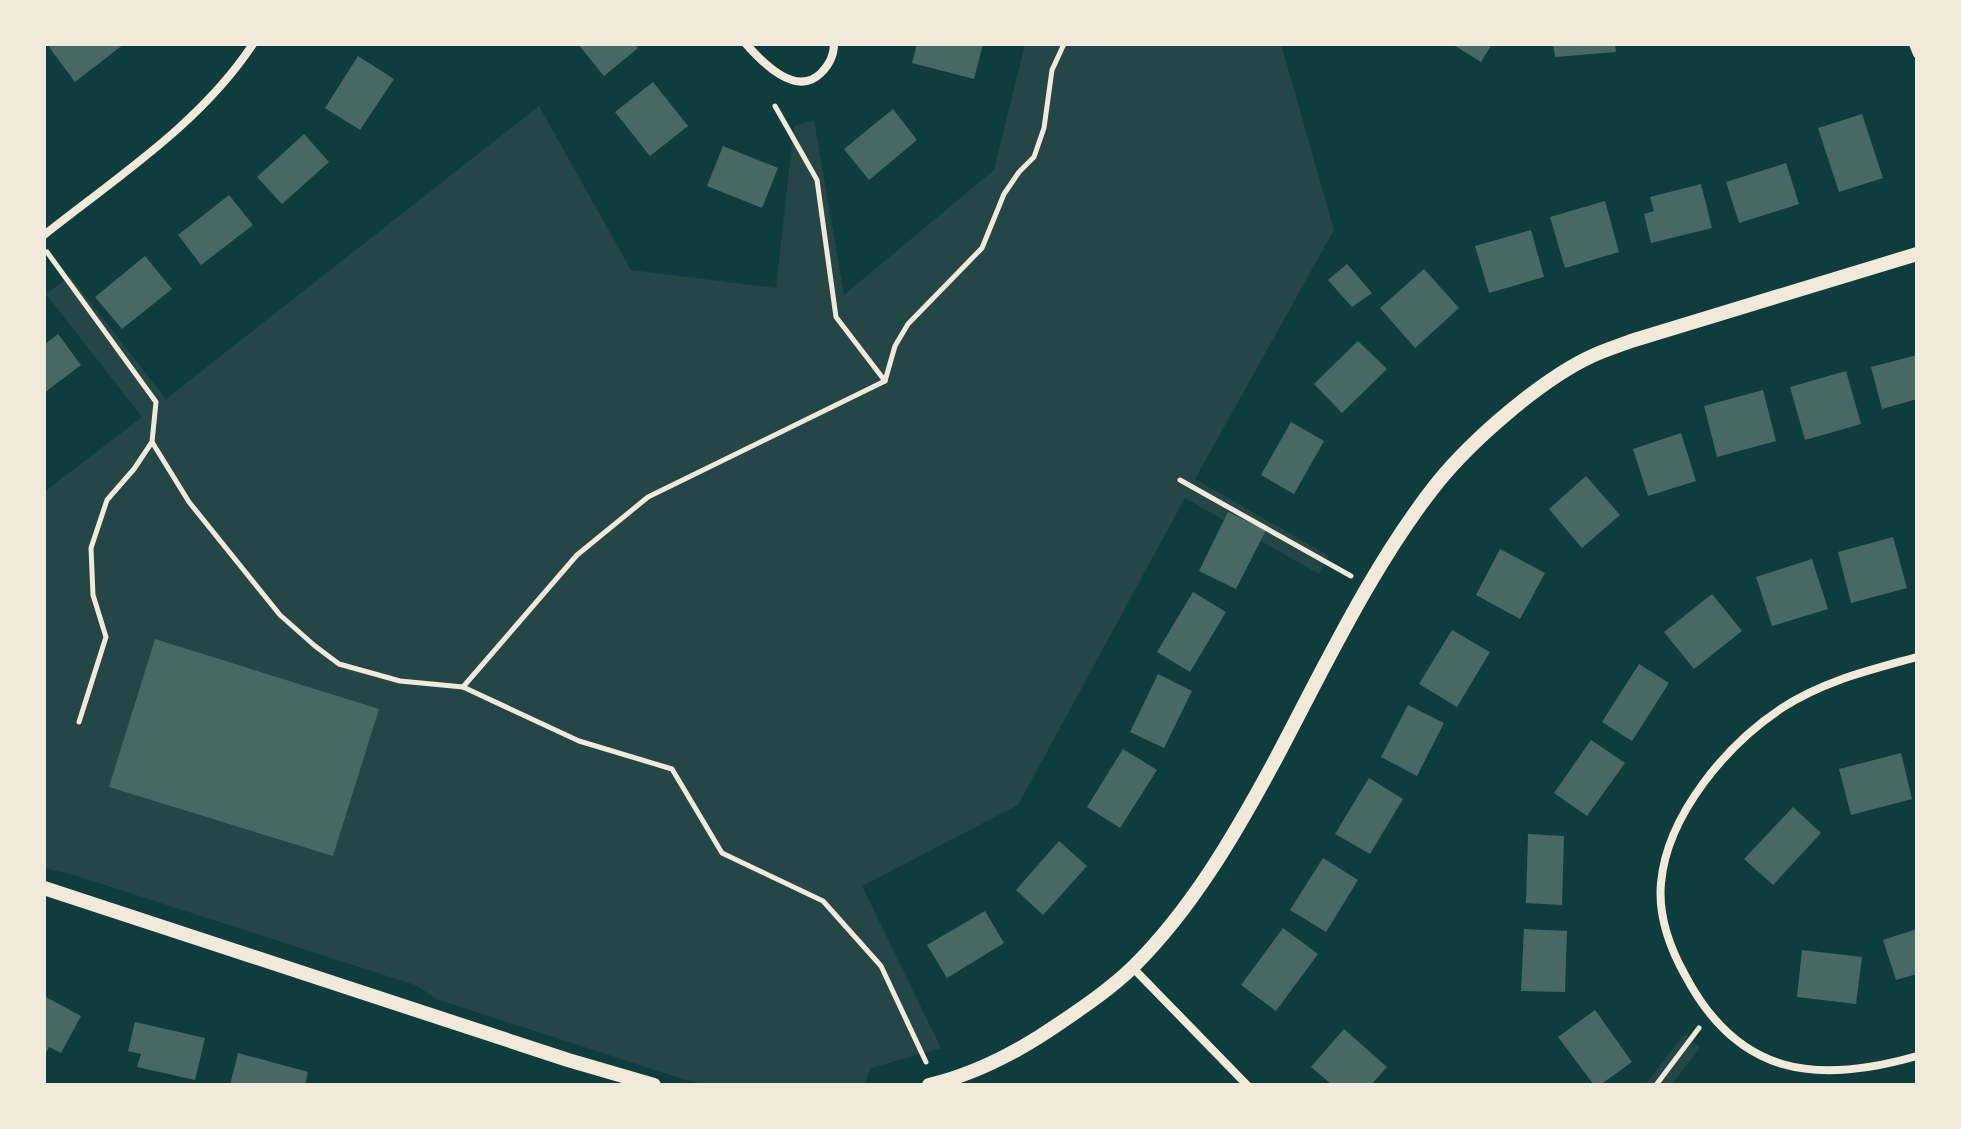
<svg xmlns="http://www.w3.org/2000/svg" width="1961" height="1129" font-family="Bitter,serif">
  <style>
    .green { fill: #244646 }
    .building { fill: #486865 }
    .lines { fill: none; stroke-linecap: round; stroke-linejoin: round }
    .path { stroke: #f1e9da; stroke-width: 5 }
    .minor { stroke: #f1e9da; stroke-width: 8 }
    .tertiary { stroke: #f1e9da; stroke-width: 14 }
  </style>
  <rect width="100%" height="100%" fill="#0f3d3e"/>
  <g class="green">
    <polygon points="1025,44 1281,44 1334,230 1195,479 1329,556 1319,574 1185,498 1018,805 862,886 941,1048 871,1068 864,1085 713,1085 689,1081 436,999 418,986 74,875 44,868 44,492 142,417 46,294 70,276 166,399 539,106 631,270 776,288 794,126 814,120 844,295 994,170"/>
    <polygon points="1685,1033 1700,1048 1671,1085 1645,1085"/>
  </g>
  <g class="building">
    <polygon points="54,44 124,44 75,82 49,47"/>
    <polygon points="578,44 635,44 638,48 604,76"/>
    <polygon points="917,44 983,44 974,79 912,63"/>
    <polygon points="1452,44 1492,44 1481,62"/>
    <polygon points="1553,44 1615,44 1616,52 1555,57"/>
    <polygon points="358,56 394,79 360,130 325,108"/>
    <polygon points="653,82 688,126 650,156 615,112"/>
    <polygon points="893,109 917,140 869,180 844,149"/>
    <polygon points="1862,114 1883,178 1839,192 1818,128"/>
    <polygon points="304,134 329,162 282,204 257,177"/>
    <polygon points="723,146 778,168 762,208 707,186"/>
    <polygon points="1786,163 1799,204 1739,223 1726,182"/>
    <polygon points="1701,184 1712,228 1651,243 1644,214 1654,211 1650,197"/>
    <polygon points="229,195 253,225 201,265 178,235"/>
    <polygon points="1605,201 1619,252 1565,268 1550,217"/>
    <polygon points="1531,230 1544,277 1489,293 1475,246"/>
    <polygon points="145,256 172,289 122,329 95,297"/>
    <polygon points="1347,264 1372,293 1352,307 1328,280"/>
    <polygon points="1424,269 1459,308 1415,348 1380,308"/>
    <polygon points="58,334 81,365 44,393 44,345"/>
    <polygon points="1358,341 1387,369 1342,413 1314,384"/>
    <polygon points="1917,355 1917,399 1882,409 1871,367"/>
    <polygon points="1846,371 1861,424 1805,440 1790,387"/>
    <polygon points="1763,390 1776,441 1717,457 1704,406"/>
    <polygon points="1291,422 1324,441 1294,494 1261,475"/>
    <polygon points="1681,433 1696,481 1648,496 1633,449"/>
    <polygon points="1586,476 1620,515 1582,548 1549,509"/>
    <polygon points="1228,512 1266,530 1236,589 1199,571"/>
    <polygon points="1893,537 1907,588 1851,603 1838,552"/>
    <polygon points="1500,549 1545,573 1520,619 1476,595"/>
    <polygon points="1812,559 1828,609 1772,626 1756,577"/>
    <polygon points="1193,592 1226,612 1190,672 1157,652"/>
    <polygon points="1712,594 1742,631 1694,669 1664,632"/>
    <polygon points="1452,630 1490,652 1457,707 1419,684"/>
    <polygon points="155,639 379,709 333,856 109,787"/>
    <polygon points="1639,664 1669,683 1632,741 1602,722"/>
    <polygon points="1158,674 1192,691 1164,748 1130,732"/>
    <polygon points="1408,705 1444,723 1417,776 1381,757"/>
    <polygon points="1591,740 1625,763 1587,816 1554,793"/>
    <polygon points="1123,749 1157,770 1120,828 1087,807"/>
    <polygon points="1901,753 1912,799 1851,815 1839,769"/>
    <polygon points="1369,778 1403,799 1370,854 1335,834"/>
    <polygon points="1793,807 1821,833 1773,885 1744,859"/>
    <polygon points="1528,834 1564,836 1562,905 1526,903"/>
    <polygon points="1059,841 1087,866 1043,915 1016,890"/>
    <polygon points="1323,858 1358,880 1326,932 1290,910"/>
    <polygon points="985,911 1004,943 947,978 927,945"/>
    <polygon points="1283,928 1318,954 1276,1011 1241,985"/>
    <polygon points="1524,929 1567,931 1565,992 1521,991"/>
    <polygon points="1917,929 1917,974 1896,980 1883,940"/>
    <polygon points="1802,950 1862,957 1856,1004 1797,997"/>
    <polygon points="44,996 81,1016 61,1053 49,1047 44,1056"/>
    <polygon points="1595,1010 1632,1062 1600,1085 1594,1085 1558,1037"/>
    <polygon points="135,1022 205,1038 195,1080 137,1067 141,1054 128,1051"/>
    <polygon points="1344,1029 1387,1067 1371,1085 1331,1084 1311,1067"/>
    <polygon points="238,1053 308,1072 305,1085 230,1085"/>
  </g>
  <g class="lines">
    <g class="path">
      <polyline points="775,106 817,180 836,317 885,381 895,346 908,324 982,248 1004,194 1019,172 1034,157 1044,128 1052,70 1064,44"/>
      <polyline points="47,252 156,402 152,442 134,469 107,500 91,548 93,595 106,637 79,722"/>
      <polyline points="152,442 189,502 280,615 315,646 339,664 400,681 463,687 579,741 672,769 722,853 823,901 881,966 926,1062"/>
      <polyline points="1180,480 1351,576"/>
      <polyline points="463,687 577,555 648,497 885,381"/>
      <polyline points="1656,1085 1699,1028"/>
    </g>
    <g class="minor">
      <path d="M746 44C762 62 796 98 821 73 829 65 834 55 834 44"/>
      <polyline points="1913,44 1917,54"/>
      <path d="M44 235C117 177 201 123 253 44"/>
      <path d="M1917 657C1870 670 1823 681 1782 708 1727 744 1667 815 1661 883 1658 915 1670 948 1685 975 1738 1076 1816 1085 1917 1056"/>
      <polyline points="1132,967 1247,1085"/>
    </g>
    <g class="tertiary">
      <polyline points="44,888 568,1060 654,1085"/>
      <path d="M929 1085C976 1074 1021 1050 1060 1023 1085 1006 1110 989 1132 968 1191 910 1234 836 1273 764 1322 672 1373 563 1438 482 1473 439 1542 379 1592 356 1605 350 1618 346 1631 341L1917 254"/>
    </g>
  </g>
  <rect width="1961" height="1129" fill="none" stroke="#f1e9da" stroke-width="92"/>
</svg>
